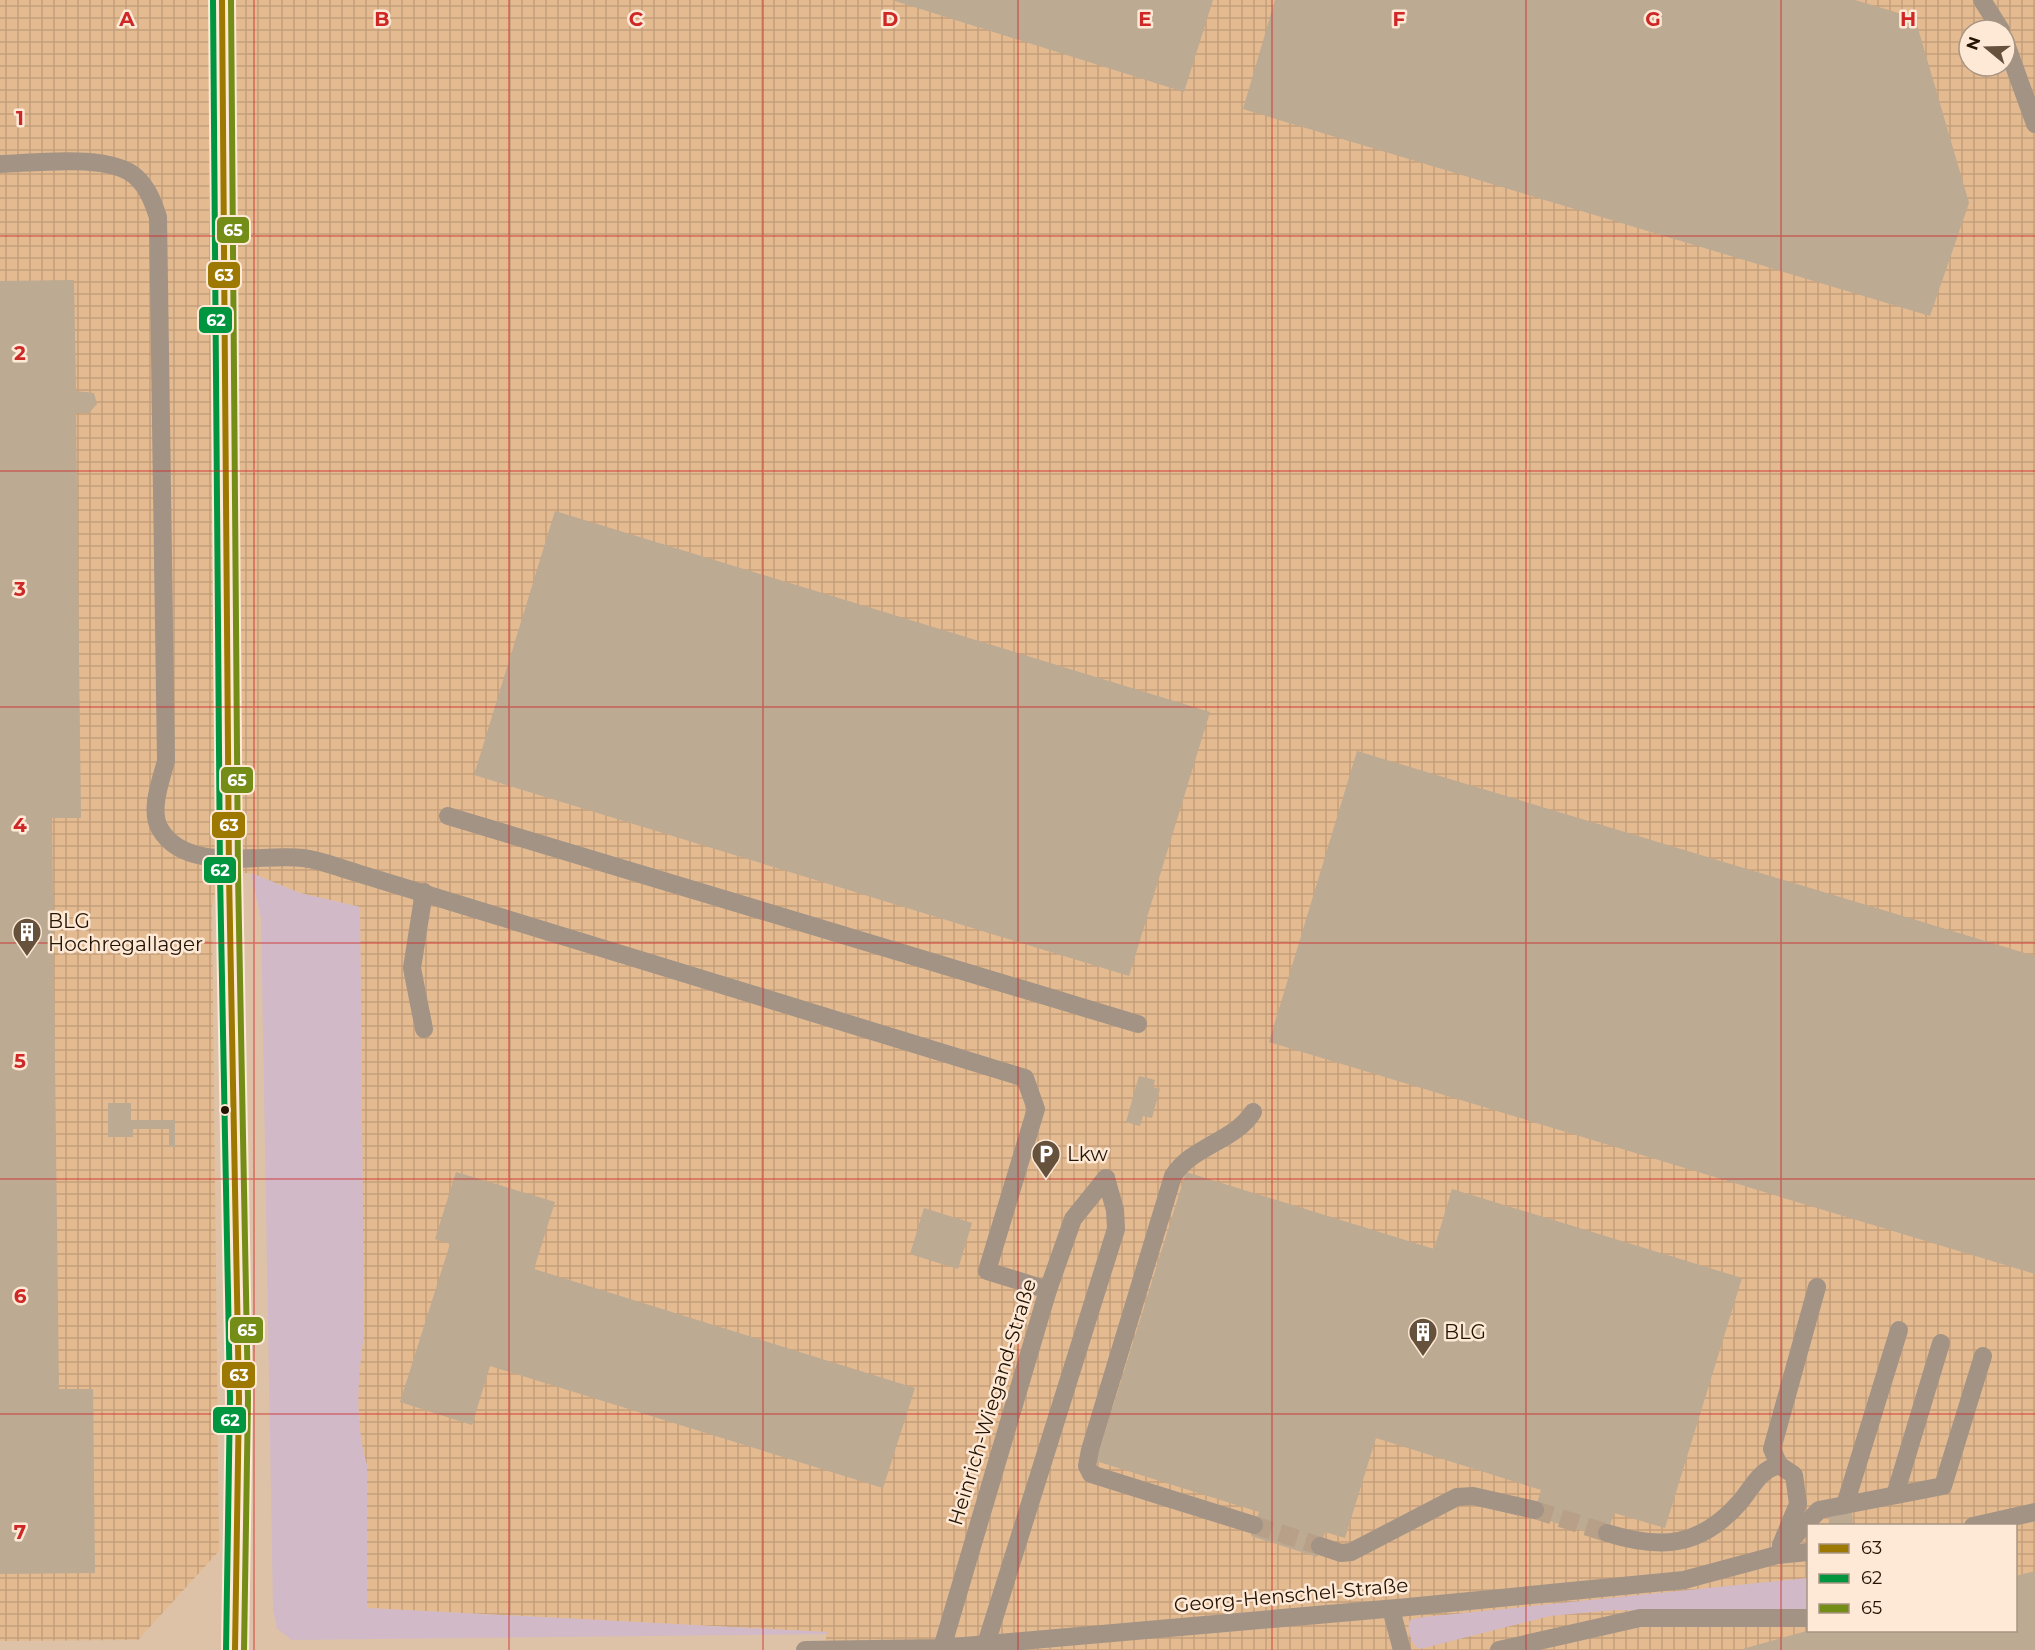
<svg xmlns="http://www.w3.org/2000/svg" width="2035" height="1650" font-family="Montserrat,sans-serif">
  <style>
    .industrial { fill: url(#industrial-grid); fill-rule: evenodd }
    .green { fill: #d1b9c8 }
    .building { fill: #bcaa93 }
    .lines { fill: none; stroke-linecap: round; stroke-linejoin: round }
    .minor-tunnel { stroke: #b89f87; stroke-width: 18; stroke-dasharray: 18 9; stroke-linecap: butt }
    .minor { stroke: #a29385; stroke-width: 18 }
    .minor-bridge { stroke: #a29385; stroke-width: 18 }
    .bus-1-casing { stroke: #fde9d6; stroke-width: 10 }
    .bus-2-casing { stroke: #fde9d6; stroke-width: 10 }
    .bus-3-casing { stroke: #fde9d6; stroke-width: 10 }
    .bus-1 { stroke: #9d7901; stroke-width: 6 }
    .bus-2 { stroke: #009640; stroke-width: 6 }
    .bus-3 { stroke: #748d17; stroke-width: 6 }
    .grid { fill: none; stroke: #cd2726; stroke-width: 1.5; stroke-opacity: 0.55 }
    .bus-dot { fill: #261403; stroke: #fde9d6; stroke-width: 2 }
    .labels { text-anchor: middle; stroke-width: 5; stroke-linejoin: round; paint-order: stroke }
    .poi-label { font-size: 20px; fill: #261403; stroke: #fde9d6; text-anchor: start }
    .street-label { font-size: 20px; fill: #261403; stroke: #fde9d6 }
    .grid-label { font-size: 20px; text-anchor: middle; font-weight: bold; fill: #cd2726; stroke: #fde9d6; stroke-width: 5; stroke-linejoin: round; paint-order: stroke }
    .line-badge { stroke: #fde9d6; stroke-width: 2 }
    .badge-label { font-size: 16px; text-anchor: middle; font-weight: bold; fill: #fff }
  </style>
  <defs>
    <pattern id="industrial-grid" width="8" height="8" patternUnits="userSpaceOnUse" patternTransform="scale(1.5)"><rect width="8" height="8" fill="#e4ba91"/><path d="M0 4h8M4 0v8" fill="none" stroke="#c39f7b"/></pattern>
  </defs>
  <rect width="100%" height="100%" fill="#ddc2a8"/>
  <path class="industrial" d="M0 0H2035V1650H826V1632L367 1608V1466L361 1443 357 1387 364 1333 360 907 300 893 251 873 219 874 212 907 219 1551 138 1640 0 1641ZM1969 30H2005V66H1969ZM1808 1526H2016V1630H1808Z"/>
  <g class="green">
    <path d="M251 873 300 893 360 907 364 1333C358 1378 354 1421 367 1465V1608L827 1632V1634L292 1640 277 1629 273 1609 261 918Z"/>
    <path d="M1808 1578V1615L1615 1610 1550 1616 1420 1649C1411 1645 1406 1629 1410 1620L1424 1617Z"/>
  </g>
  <g class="building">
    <polygon points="892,0 1213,0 1184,92"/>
    <polygon points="1275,0 1855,0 1915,18 1969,203 1930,316 1243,109"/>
    <polygon points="74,280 76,391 94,393 97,404 89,413 76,413 81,818 52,818 59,1389 93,1389 95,1573 0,1574 0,281"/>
    <polygon points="555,511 1210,712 1129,976 474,775"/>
    <polygon points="1357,751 2035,956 2035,1274 1269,1042"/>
    <polygon points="1139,1076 1155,1080 1153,1087 1160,1089 1152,1118 1143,1116 1140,1126 1126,1122"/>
    <polygon points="108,1103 131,1103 131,1120 175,1120 175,1147 169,1147 169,1129 133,1129 133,1137 108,1137"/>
    <polygon points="456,1172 555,1202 534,1269 915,1388 883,1488 490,1366 472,1425 400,1402 450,1244 435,1239"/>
    <polygon points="1186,1172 1434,1249 1452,1189 1742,1278 1665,1528 1614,1513 1606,1538 1533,1516 1541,1490 1376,1438 1345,1538 1325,1532 1317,1557 1251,1536 1259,1512 1096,1461"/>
    <polygon points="924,1208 972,1223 958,1269 910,1254"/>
    <polygon points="1852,1513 1853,1526 1830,1526 1828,1515"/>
    <polygon points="2035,1571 2035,1650 1739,1650 1810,1630 2016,1630 2016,1576"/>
  </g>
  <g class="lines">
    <g class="minor-tunnel">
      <polyline points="1535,1510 1607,1533"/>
      <polyline points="1254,1525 1320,1546"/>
    </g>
    <g class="minor">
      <polyline points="222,0 229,843"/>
      <polyline points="1982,0 2001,30"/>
      <polyline points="2005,41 2035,124"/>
      <path d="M0 164C35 163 110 153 136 177 148 188 153 202 158 217L166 761C161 780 149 811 160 829 186 874 261 853 303 858 321 860 339 868 357 873L1025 1078 1036 1109 987 1271 1048 1290"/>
      <polyline points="448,816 1138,1024"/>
      <polyline points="229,874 239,1398 235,1650"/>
      <polyline points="424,1029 412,968 424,892"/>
      <path d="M1253 1112C1235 1141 1192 1146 1173 1176L1090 1450 1087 1466 1091 1474 1254 1525"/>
      <polyline points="1779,1465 1772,1449 1817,1287"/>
      <polyline points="1895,1495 1941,1343"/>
      <polyline points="1845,1505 1899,1330"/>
      <polyline points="1973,1526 2035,1512"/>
      <path d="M1607 1533C1661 1550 1701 1547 1740 1502 1753 1487 1758 1471 1779 1465L1794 1475 1798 1504 1781 1545"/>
      <polyline points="1320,1546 1341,1553 1351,1552 1457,1497 1473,1496 1535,1510"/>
      <polyline points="1777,1555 1819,1510 1943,1486 1983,1356"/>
      <polyline points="1391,1609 1402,1650"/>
      <polyline points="986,1644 1116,1229 1115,1210 1106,1178"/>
      <polyline points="942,1648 1048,1290 1073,1219 1106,1178"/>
      <polyline points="805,1650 942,1648 1408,1607 1684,1580 1777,1555 1808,1552"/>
      <polyline points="1499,1650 1640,1618 1808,1618"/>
    </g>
    <polyline class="minor-bridge" points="229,843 229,874"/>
    <g class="bus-1-casing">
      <polyline id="bus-1" points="222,0 229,874 239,1398 235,1650"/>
    </g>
    <g class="bus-2-casing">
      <polyline id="bus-2" points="213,0 220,874 230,1398 226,1650"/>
    </g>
    <g class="bus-3-casing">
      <polyline id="bus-3" points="231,0 238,874 248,1398 244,1650"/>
    </g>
    <use href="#bus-1" class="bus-1"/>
    <use href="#bus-2" class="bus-2"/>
    <use href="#bus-3" class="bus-3"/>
  </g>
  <path class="grid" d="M254 0V1650M509 0V1650M763 0V1650M1018 0V1650M1272 0V1650M1526 0V1650M1781 0V1650M0 236H2035M0 471H2035M0 707H2035M0 943H2035M0 1179H2035M0 1414H2035"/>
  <defs>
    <g id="building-pin" transform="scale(1.5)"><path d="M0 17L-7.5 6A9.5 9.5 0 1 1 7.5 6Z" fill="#66513d" stroke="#fde9d6"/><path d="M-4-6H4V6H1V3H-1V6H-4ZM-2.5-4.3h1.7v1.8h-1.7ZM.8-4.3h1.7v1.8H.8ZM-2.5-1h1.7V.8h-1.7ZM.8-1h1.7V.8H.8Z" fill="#fff"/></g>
    <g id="parking-pin" transform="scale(1.5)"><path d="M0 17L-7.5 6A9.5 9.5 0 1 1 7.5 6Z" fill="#66513d" stroke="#fde9d6"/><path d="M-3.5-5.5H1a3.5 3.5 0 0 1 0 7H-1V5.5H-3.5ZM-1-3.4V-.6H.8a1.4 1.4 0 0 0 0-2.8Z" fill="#fff"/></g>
  </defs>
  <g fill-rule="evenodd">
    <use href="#building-pin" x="27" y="932"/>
    <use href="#parking-pin" x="1046" y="1154"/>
    <use href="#building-pin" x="1423" y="1332"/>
  </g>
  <circle class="bus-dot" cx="225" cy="1110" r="5"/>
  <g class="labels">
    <g class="poi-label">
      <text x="48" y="928">BLG<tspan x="48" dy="23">Hochregallager</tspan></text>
      <text x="1067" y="1161">Lkw</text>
      <text x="1444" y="1339">BLG</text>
    </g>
    <g class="street-label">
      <text transform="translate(992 1402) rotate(-73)" y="7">Heinrich-Wiegand-Straße</text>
      <text transform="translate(1291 1595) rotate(-5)" y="7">Georg-Henschel-Straße</text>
    </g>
  </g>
  <g class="grid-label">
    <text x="127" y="26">A</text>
    <text x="382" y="26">B</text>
    <text x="636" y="26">C</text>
    <text x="890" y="26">D</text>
    <text x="1145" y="26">E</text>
    <text x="1399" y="26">F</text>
    <text x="1653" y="26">G</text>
    <text x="1908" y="26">H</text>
    <text x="20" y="125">1</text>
    <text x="20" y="360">2</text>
    <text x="20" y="596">3</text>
    <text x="20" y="832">4</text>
    <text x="20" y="1068">5</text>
    <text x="20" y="1303">6</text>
    <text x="20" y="1539">7</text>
  </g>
  <g class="line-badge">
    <rect x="216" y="216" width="34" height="28" rx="6" fill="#748d17"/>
    <rect x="207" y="261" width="34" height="28" rx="6" fill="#9d7901"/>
    <rect x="198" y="306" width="35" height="28" rx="6" fill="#009640"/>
    <rect x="220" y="766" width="34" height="28" rx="6" fill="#748d17"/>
    <rect x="211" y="811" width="35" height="28" rx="6" fill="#9d7901"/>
    <rect x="203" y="856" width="34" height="28" rx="6" fill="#009640"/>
    <rect x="229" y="1316" width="35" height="28" rx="6" fill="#748d17"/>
    <rect x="221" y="1361" width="35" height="28" rx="6" fill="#9d7901"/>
    <rect x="212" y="1406" width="35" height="28" rx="6" fill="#009640"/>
  </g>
  <g class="badge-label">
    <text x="233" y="236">65</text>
    <text x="224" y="281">63</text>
    <text x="216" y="326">62</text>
    <text x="237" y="786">65</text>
    <text x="229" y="831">63</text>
    <text x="220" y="876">62</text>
    <text x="247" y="1336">65</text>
    <text x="239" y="1381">63</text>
    <text x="230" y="1426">62</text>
  </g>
  <rect x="1807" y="1524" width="210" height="108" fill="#fde9d6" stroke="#a79482" stroke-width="1.5"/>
  <rect x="1819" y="1544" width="30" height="9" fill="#9d7901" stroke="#a79482" stroke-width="1.5"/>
  <text x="1861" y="1554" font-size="18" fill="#261403">63</text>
  <rect x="1819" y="1574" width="30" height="9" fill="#009640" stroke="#a79482" stroke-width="1.5"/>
  <text x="1861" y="1584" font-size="18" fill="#261403">62</text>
  <rect x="1819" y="1604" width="30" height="9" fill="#748d17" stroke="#a79482" stroke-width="1.5"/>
  <text x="1861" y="1614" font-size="18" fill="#261403">65</text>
  <g transform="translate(1987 48) rotate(289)"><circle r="28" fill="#fde9d6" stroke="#a79482" stroke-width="1.5"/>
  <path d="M0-4.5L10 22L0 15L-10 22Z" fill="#66513d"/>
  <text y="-9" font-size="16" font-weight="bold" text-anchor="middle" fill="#261403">N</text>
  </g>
</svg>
